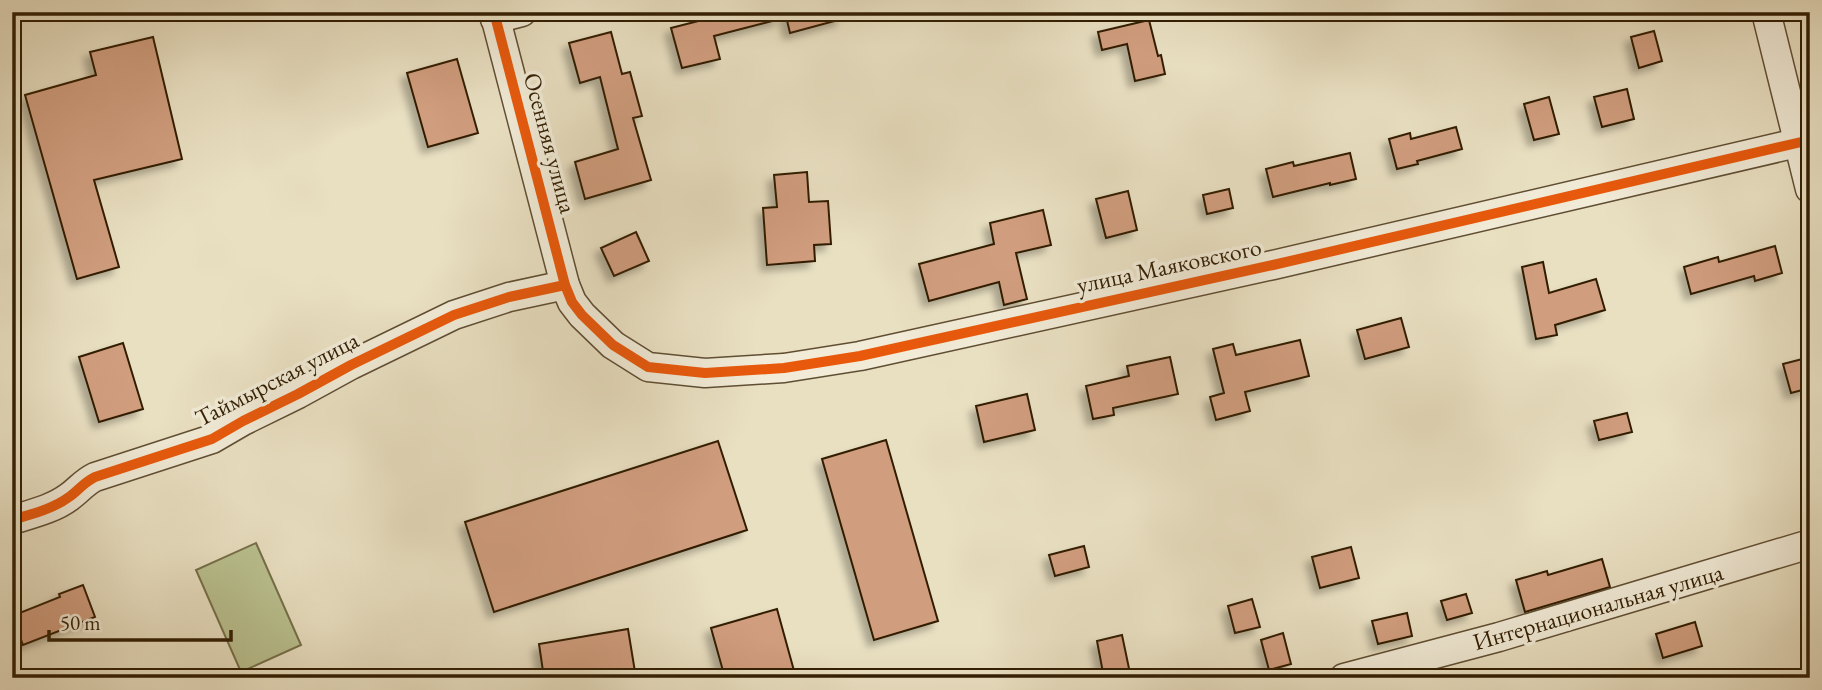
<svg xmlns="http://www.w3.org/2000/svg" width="1822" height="690" font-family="'EB Garamond',serif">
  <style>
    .green { fill: #bac190; stroke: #76704a; stroke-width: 2 }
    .building { fill: #d09d7e; stroke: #321e03; stroke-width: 2; filter: url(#shadow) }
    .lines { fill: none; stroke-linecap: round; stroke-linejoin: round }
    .minor-casing { stroke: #604e33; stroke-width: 31 }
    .minor { stroke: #f1ebd7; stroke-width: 28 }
    .cycleway-casing { stroke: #f1ebd7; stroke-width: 15 }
    .cycleway { stroke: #e8590c; stroke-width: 10 }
    .labels { text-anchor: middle; stroke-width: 7; stroke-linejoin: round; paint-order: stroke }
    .street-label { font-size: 24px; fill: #321e03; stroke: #f1ebd7 }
  </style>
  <defs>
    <filter id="shadow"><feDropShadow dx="-6" dy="6" stdDeviation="3.5" flood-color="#0004"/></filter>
  </defs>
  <rect width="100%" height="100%" fill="#e9e0c2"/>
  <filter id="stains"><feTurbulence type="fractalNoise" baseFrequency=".00286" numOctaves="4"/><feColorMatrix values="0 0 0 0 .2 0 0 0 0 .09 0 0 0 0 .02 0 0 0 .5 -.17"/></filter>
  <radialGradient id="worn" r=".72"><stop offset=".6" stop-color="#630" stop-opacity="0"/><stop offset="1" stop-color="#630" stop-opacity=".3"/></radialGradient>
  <polygon class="green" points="256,543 301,645 241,672 196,570"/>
  <g class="building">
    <polygon points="722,12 779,12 780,19 714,36 720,59 682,68 671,28 722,15"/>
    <polygon points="785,12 842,12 842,19 790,33"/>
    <polygon points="1149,20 1158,56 1161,55 1165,74 1135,81 1127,44 1102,50 1098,32"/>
    <polygon points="1654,31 1662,61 1639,68 1631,37"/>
    <polygon points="611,32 622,74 630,72 642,116 633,118 651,180 585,199 575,162 618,149 600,77 580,83 569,43"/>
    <polygon points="153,37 182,159 94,180 119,267 77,279 25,95 96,75 90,52"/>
    <polygon points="457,59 478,133 428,147 407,73"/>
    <polygon points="1627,89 1634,119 1602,127 1594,97"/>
    <polygon points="1549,97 1559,134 1534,140 1524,104"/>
    <polygon points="1456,127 1462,149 1417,161 1418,164 1397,169 1389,139 1410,133 1411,139"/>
    <polygon points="1350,153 1356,179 1330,185 1330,183 1273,197 1266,169 1293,162 1294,166"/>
    <polygon points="807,172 809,202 828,201 831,244 814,245 815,261 767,265 763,208 777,207 774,175"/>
    <polygon points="1229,189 1233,208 1207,214 1203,195"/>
    <polygon points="1128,191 1137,230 1106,238 1096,199"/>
    <polygon points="1043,210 1051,245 1016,253 1027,299 1004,305 999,282 929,301 919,264 994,244 990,223"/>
    <polygon points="636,232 649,261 614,276 601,248"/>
    <polygon points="1775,246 1782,273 1755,281 1754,276 1691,294 1684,267 1718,257 1719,262"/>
    <polygon points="1543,262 1549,293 1596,279 1605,310 1555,325 1557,335 1536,339 1522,267"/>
    <polygon points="1401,318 1409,347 1365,359 1357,330"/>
    <polygon points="1300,340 1309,376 1245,392 1250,411 1216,420 1210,397 1224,393 1213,349 1233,344 1236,355"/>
    <polygon points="123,343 143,409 99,422 79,357"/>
    <polygon points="1170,357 1178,394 1113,408 1114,415 1093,419 1086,386 1129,376 1127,366"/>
    <polygon points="1810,357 1810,388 1791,393 1783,364"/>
    <polygon points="1027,394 1035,430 984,442 976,406"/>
    <polygon points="1627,413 1632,432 1599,440 1594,421"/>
    <polygon points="886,440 938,621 874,640 822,459"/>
    <polygon points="718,441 747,530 494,612 465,522"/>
    <polygon points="1084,546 1089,567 1055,576 1049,555"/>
    <polygon points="1351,547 1359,578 1320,588 1312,557"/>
    <polygon points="1602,559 1610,587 1525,612 1516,580 1547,571 1548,575"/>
    <polygon points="83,585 95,617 23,645 12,616 60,597 59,594"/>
    <polygon points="1466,594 1472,613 1447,620 1441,601"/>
    <polygon points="1252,599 1260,627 1235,633 1228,606"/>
    <polygon points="777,609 796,678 725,678 711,628"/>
    <polygon points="1407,613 1412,636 1378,644 1372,621"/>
    <polygon points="1695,622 1702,646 1663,658 1656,634"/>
    <polygon points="628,629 636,678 544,678 539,644"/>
    <polygon points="1283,633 1291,664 1269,670 1261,640"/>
    <polygon points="1122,635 1131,678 1104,678 1097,641"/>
  </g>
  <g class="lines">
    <g class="minor-casing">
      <g id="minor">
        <polyline points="494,12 565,285 572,302 582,315 613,345 648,367 705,373 784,368 860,356 1273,265 1810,140"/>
        <polyline points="1766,12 1810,189"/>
        <polyline points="495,19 522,12"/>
        <path d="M12 520C31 514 53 509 69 497 79 490 83 483 95 477L212 439 243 421 298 394 351 365 454 315 509 297 565 285"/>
        <polyline points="1344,678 1499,637 1810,544"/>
      </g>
    </g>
    <use href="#minor" class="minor"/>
    <g class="cycleway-casing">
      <g id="cycleway">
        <polyline points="494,12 565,285 572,302 582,315 613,345 648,367 705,373 784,368 860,356 1273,265 1810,140"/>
        <path d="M12 520C31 514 53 509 69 497 79 490 83 483 95 477L212 439 243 421 298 394 351 365 454 315 509 297 565 285"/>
      </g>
    </g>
    <use href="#cycleway" class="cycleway"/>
  </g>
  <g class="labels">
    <g class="street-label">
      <text transform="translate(550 143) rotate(75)" y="8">Осенняя улица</text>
      <text transform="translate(1169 266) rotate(-12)" y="8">улица Маяковского</text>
      <text transform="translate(277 379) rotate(-27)" y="8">Таймырская улица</text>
      <text transform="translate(1598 607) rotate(-16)" y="8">Интернациональная улица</text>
    </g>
  </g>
  <rect width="1822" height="690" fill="none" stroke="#e9e0c2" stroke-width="42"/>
  <rect x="14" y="14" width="1794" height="662" fill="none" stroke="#321e03" stroke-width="3.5"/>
  <rect x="21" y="21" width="1780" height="648" fill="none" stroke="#321e03" stroke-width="2"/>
  <path d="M49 630v10h182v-10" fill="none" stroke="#321e03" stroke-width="3.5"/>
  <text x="60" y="630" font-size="21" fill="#321e03" stroke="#f1ebd7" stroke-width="5" paint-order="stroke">50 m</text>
  <rect width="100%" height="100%" filter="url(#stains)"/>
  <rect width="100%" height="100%" fill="url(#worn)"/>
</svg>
